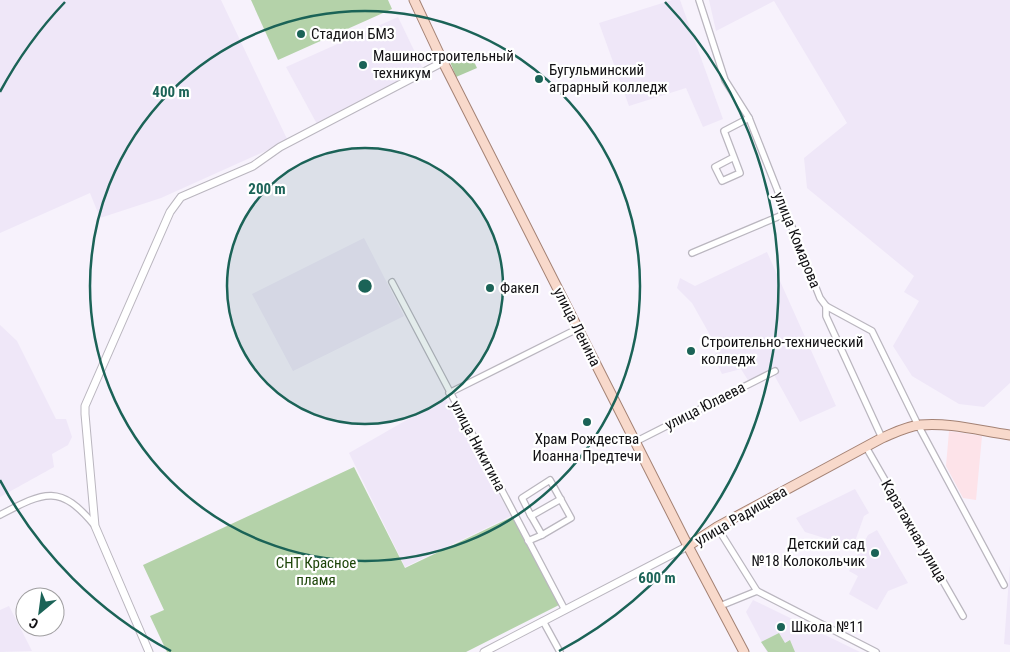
<svg xmlns="http://www.w3.org/2000/svg" width="1010" height="652" font-family="'Roboto Condensed',sans-serif">
  <style>
    .commercial { fill: #fde3e9 }
    .built { fill: #efe7f8 }
    .green { fill: #b4d2a9 }
    .forest { fill: #adcda2 }
    .lines { fill: none; stroke-linecap: round; stroke-linejoin: round }
    .minor-casing { stroke: #bab6bf; stroke-width: 8 }
    .tertiary-casing { stroke: #bab6bf; stroke-width: 9 }
    .primary-casing { stroke: #a48274; stroke-width: 11 }
    .minor { stroke: #fff; stroke-width: 5.5 }
    .tertiary { stroke: #fff; stroke-width: 7 }
    .primary { stroke: #f8d9cb; stroke-width: 9 }
    .ring { fill: none; stroke: #1b6357; stroke-width: 2.5 }
    .poi-dot { fill: #1b6357; stroke: #fff; stroke-width: 2 }
    .labels { text-anchor: middle; stroke-width: 4.5; stroke-linejoin: round; paint-order: stroke }
    .poi-label { font-size: 15px; fill: #111013; stroke: #fff; text-anchor: start }
    .street-label { font-size: 15px; fill: #111013; stroke: #fff }
    .park-label { font-size: 15px; fill: #1d4509; stroke: #fff }
    .centre { fill: #1b6357; stroke: #fff; stroke-width: 2.5 }
    .ring-label { font-size: 15px; text-anchor: middle; font-weight: bold; fill: #1b6357; stroke: #fff; stroke-width: 4.5; stroke-linejoin: round; paint-order: stroke }
  </style>
  <rect width="100%" height="100%" fill="#f7f2fc"/>
  <polygon class="commercial" points="949,431 982,436 976,500 963,498 946,466"/>
  <g class="built">
    <polygon points="0,0 221,0 288,141 161,198 100,218 90,193 0,233"/>
    <polygon points="672,0 680,0 723,119 703,127 686,88 629,106 599,23"/>
    <polygon points="709,0 1010,0 1010,383 984,407 959,404 912,376 893,346 919,301 904,292 914,276 807,188 804,158 847,123 774,1 716,31"/>
    <polygon points="398,17 423,69 317,124 286,67"/>
    <polygon points="364,238 404,316 293,371 252,294"/>
    <polygon points="767,252 836,406 800,422 773,373 751,385 741,369 722,374 713,356 719,351 692,303 677,288 680,278 695,286"/>
    <polygon points="0,325 17,341 56,419 66,419 72,437 68,445 52,454 54,467 0,497"/>
    <polygon points="445,398 511,516 405,567 349,453"/>
    <polygon points="855,489 869,513 864,516 853,547 805,532 796,518"/>
    <polygon points="877,530 908,583 888,591 877,610 849,594 858,576 849,571 868,535"/>
    <polygon points="1010,565 1010,645 1004,644"/>
    <polygon points="753,600 860,652 767,652 746,612"/>
    <polygon points="9,606 32,651 0,652 0,610"/>
  </g>
  <g class="green">
    <polygon points="251,0 388,0 392,9 278,60"/>
    <polygon points="354,467 405,568 518,514 563,603 466,652 167,652 150,616 164,610 143,565"/>
    <polygon points="779,633 785,643 790,640 795,652 768,652 761,642"/>
  </g>
  <polygon class="forest" points="469,51 477,68 456,77 449,59"/>
  <g class="lines">
    <g class="minor-casing">
      <g id="minor">
        <polyline points="699,0 725,80 749,118 820,298 826,306 872,331 918,425 1004,585"/>
        <polyline points="734,157 715,167 722,181 740,173 724,131 749,118"/>
        <polyline points="692,253 787,213"/>
        <polyline points="392,282 565,610"/>
        <polyline points="826,306 826,316 882,438"/>
        <polyline points="449,393 579,328"/>
        <polyline points="635,442 775,371"/>
        <polyline points="866,447 963,616"/>
        <path d="M0 515C44 492 60 483 95 526"/>
        <polyline points="717,527 757,591"/>
        <polyline points="542,535 571,518 550,480 522,498 531,516 561,499"/>
        <polyline points="528,541 542,535 530,514"/>
        <polyline points="720,606 757,591 876,652"/>
        <polyline points="543,621 560,652"/>
      </g>
    </g>
    <g class="tertiary-casing">
      <g id="tertiary">
        <polyline points="149,652 95,526 85,414 85,406 170,212 181,197 253,166 280,147 443,62"/>
        <polyline points="484,652 688,546"/>
      </g>
    </g>
    <g class="primary-casing">
      <g id="primary">
        <polyline points="414,0 443,62 688,546 744,652"/>
        <path d="M688 546 717 527 882 438C894 433 907 426 920 425 949 422 981 431 1010 435"/>
      </g>
    </g>
    <use href="#minor" class="minor"/>
    <use href="#tertiary" class="tertiary"/>
    <use href="#primary" class="primary"/>
  </g>
  <circle cx="365" cy="286" r="138" fill="#1b6357" fill-opacity=".12"/>
  <g class="ring">
    <circle cx="365" cy="286" r="138"/>
    <circle cx="365" cy="286" r="275"/>
    <path d="M171 651A413 413 0 0 1 0 480M0 92A413 413 0 0 1 65 2M665 2A413 413 0 0 1 559 651"/>
  </g>
  <g class="poi-dot">
    <circle cx="301" cy="34" r="5"/>
    <circle cx="363" cy="65" r="5"/>
    <circle cx="539" cy="79" r="5"/>
    <circle cx="490" cy="288" r="5"/>
    <circle cx="691" cy="351" r="5"/>
    <circle cx="587" cy="422" r="5"/>
    <circle cx="875" cy="553" r="5"/>
    <circle cx="781" cy="627" r="5"/>
  </g>
  <g class="labels">
    <g class="poi-label">
      <text x="311" y="39">Стадион БМЗ</text>
      <text x="373" y="61">Машиностроительный<tspan x="373" dy="17">техникум</tspan></text>
      <text x="549" y="75">Бугульминский<tspan x="549" dy="17">аграрный колледж</tspan></text>
      <text x="500" y="293">Факел</text>
      <text x="701" y="347">Строительно-технический<tspan x="701" dy="17">колледж</tspan></text>
      <text x="587" y="444" text-anchor="middle">Храм Рождества<tspan x="587" dy="17">Иоанна Предтечи</tspan></text>
      <text x="865" y="549" text-anchor="end">Детский сад<tspan x="865" dy="17">№18 Колокольчик</tspan></text>
      <text x="791" y="632">Школа №11</text>
    </g>
    <g class="street-label">
      <text transform="translate(797 240) rotate(68)" y="5">улица Комарова</text>
      <text transform="translate(577 327) rotate(63)" y="5">улица Ленина</text>
      <text transform="translate(705 406) rotate(-27)" y="5">улица Юлаева</text>
      <text transform="translate(478 446) rotate(62)" y="5">улица Никитина</text>
      <text transform="translate(741 516) rotate(-30)" y="5">улица Радищева</text>
      <text transform="translate(914 531) rotate(60)" y="5">Каратажная улица</text>
    </g>
    <g class="park-label">
      <text x="316" y="568">СНТ Красное<tspan x="316" dy="17">пламя</tspan></text>
    </g>
  </g>
  <circle cx="365" cy="286" r="8" class="centre"/>
  <g class="ring-label">
    <text x="171" y="97">400 m</text>
    <text x="267" y="194">200 m</text>
    <text x="657" y="583">600 m</text>
  </g>
  <g transform="translate(40 612) rotate(209)"><circle r="24" fill="#ffffff" stroke="#a09fa1"/>
  <path d="M0-4L9 19L0 12L-9 19Z" fill="#1b6357"/>
  <text y="-8" font-size="14" font-weight="bold" text-anchor="middle" fill="#111013">С</text>
  </g>
</svg>
